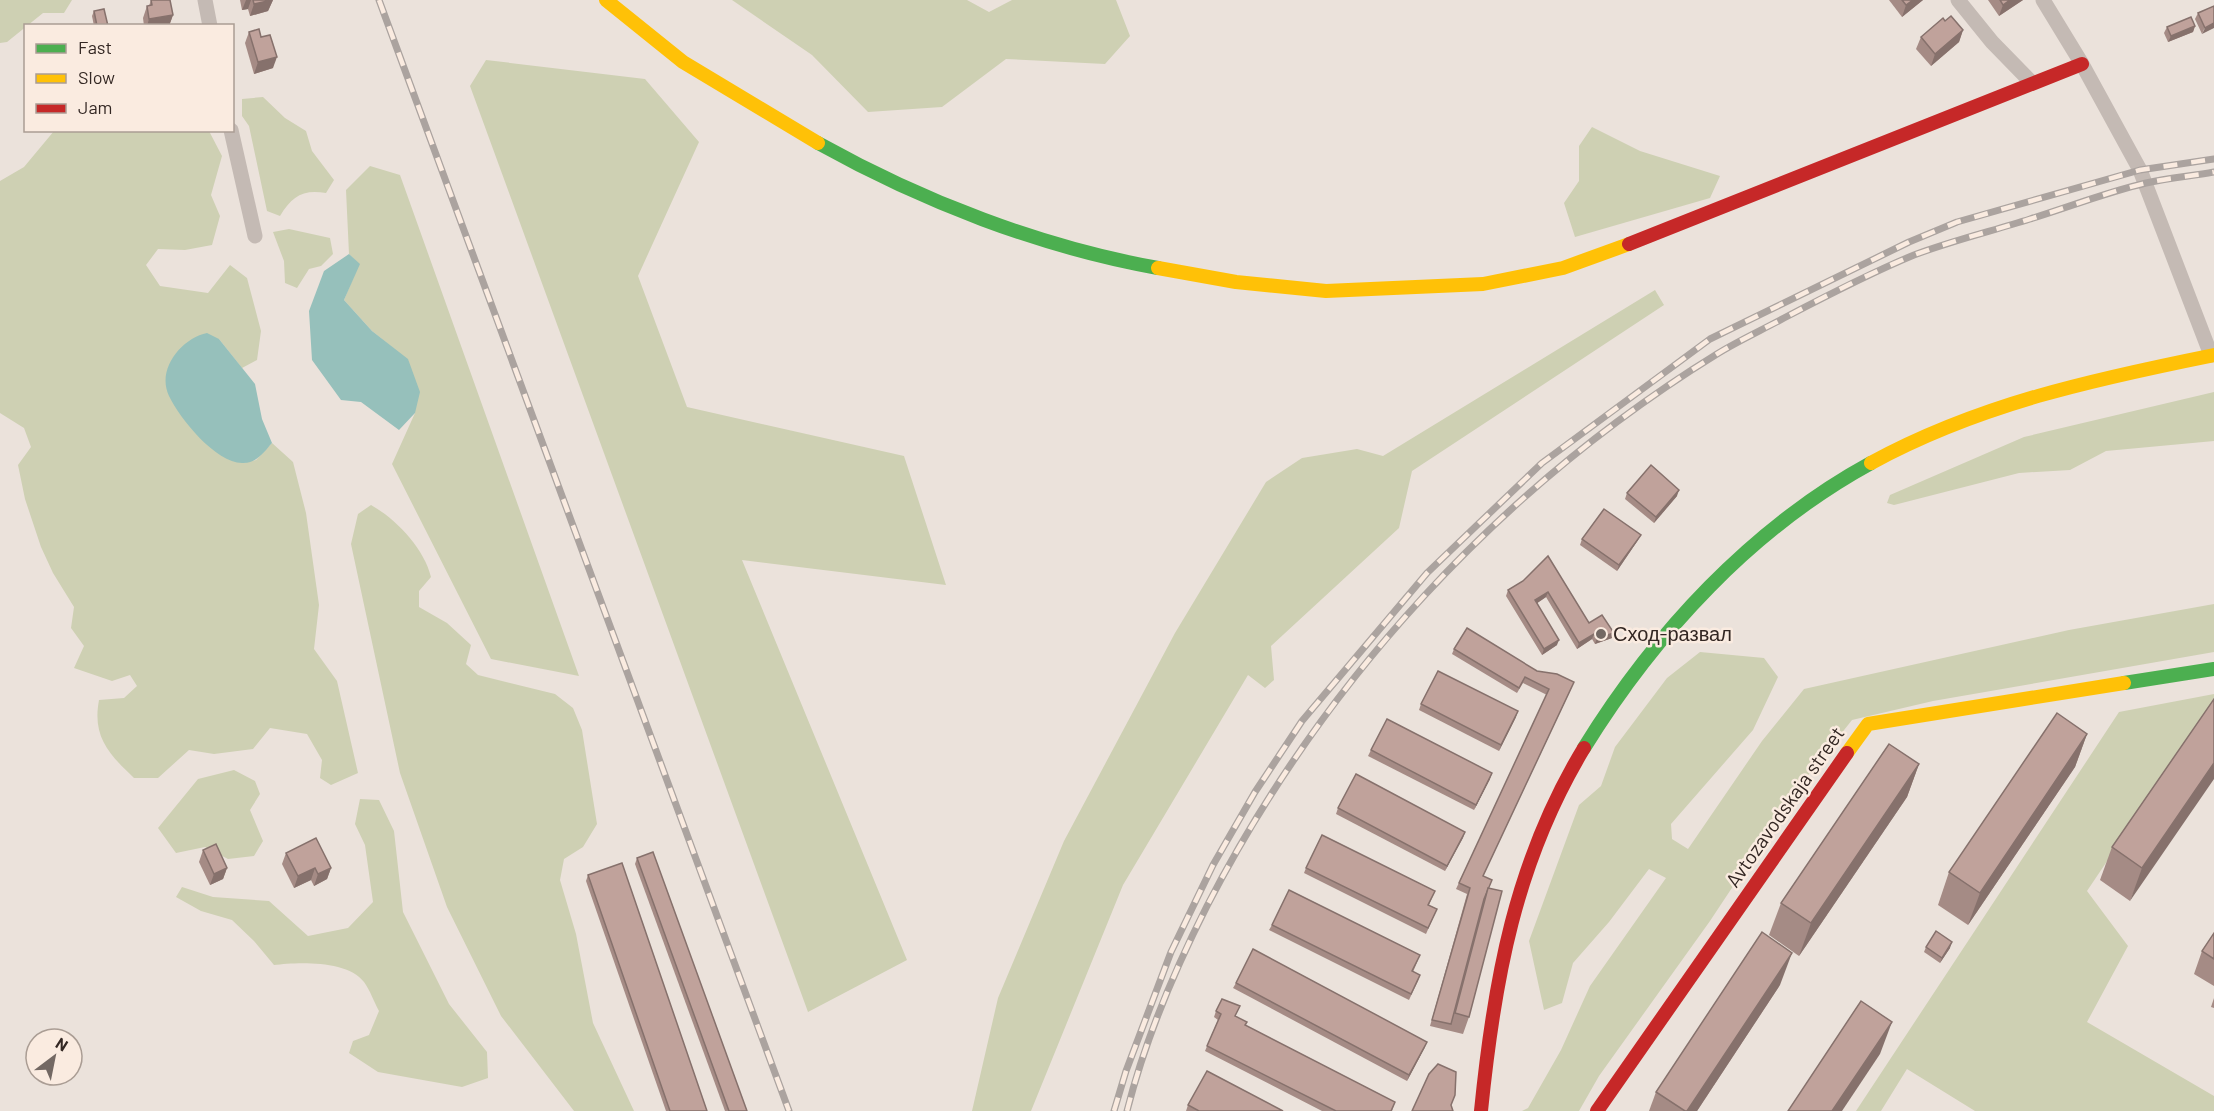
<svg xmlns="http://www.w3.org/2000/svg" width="2214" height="1111" font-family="Barlow,sans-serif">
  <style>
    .green { fill: #ced0b3 }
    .water { fill: #96c0bb }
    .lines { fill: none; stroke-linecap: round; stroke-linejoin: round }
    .street { stroke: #c4bab4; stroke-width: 15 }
    .fast { stroke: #4caf50; stroke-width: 14 }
    .slow { stroke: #ffc107; stroke-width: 14 }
    .jam { stroke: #c62828; stroke-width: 14 }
    .rail-casing { stroke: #aba39f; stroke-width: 7 }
    .rail { stroke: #faebe0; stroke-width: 4.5; stroke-dasharray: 14; stroke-linecap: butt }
    .wall { fill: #a58b85 }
    .shaded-wall { fill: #86716c }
    .building { fill: #c0a29b; stroke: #86716c; stroke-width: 1.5 }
    .poi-dot { fill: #736863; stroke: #faebe0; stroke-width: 2 }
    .labels { text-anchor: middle; stroke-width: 5; stroke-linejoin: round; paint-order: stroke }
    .poi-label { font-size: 20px; fill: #332723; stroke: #faebe0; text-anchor: start }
    .street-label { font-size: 20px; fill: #332723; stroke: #faebe0 }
  </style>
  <rect width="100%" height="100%" fill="#ebe2db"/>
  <g class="green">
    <polygon points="0,0 72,0 64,13 43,13 7,42 0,43"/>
    <polygon points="732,0 967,0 989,12 1012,0 1116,0 1130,36 1105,64 1006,59 942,107 868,112 812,55"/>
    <polygon points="486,60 645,79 699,142 638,276 687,407 904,456 946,585 742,560 907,960 808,1012 470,86"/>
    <path d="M263 97 285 118 306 131 312 151 334 180 326 193C303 189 292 196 280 216L267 211 249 126 242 116V99Z"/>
    <polygon points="1592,127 1640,151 1720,176 1710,198 1575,237 1564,203 1579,181 1579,146"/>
    <path d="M54 131H209L222 156 211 195 220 216 212 245 185 250 158 249 146 265 160 286 208 293 230 265 247 278 261 331 257 360 242 368 219 339 242 463 256 460 272 443 293 462 306 513 319 605 314 649 337 681 358 773 331 785 320 778 322 760 307 734 270 728 253 749 214 754 189 750 158 778H134C109 754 92 737 99 700L124 698 137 686 130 675 112 681 74 668 84 646 71 628 74 607 53 573 41 547 25 499 18 465 31 447 24 428 0 413V181L24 167Z"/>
    <polygon points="370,166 400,175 579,676 491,659 392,464 415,413 408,360 372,331 344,300 359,264 349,254 346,190"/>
    <polygon points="289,229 330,238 333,254 321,266 309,269 297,288 285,283 284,261 273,232"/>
    <polygon points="1655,290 1664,305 1412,471 1399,528 1271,646 1274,680 1265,688 1248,675 1123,885 1031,1111 972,1111 998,998 1064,841 1175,633 1266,482 1302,458 1357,449 1383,456"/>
    <polygon points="2214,392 2214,441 2106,451 2070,470 2019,473 1894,505 1887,503 1890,495 2024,437"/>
    <path d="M371 505C396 519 424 548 431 577L419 591V607L447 623 471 645 466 664 478 675 555 694 573 708 582 730 597 824 583 847 564 859 560 880 576 934 593 1023 634 1111H574L501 1016 447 907 400 773 351 544 358 514Z"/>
    <polygon points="2214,604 2214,652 1933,701 1852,720 1798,788 1710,921 1599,1076 1579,1111 1522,1111 1528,1108 1561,1050 1590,986 1666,878 1649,869 1609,922 1573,963 1562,1003 1544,1010 1529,941 1579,805 1601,786 1615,747 1667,678 1700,652 1764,658 1778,677 1753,730 1671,824 1672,839 1688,849 1762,741 1804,689 2069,630"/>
    <polygon points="2214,694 2214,702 2087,891 2128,946 2087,1022 2214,1096 2214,1111 1975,1111 1907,1069 1881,1111 1856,1111 2119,712"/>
    <polygon points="234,770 255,781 260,794 250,810 263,841 254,856 228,859 205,847 176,853 158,828 198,779"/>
    <path d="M360 799 379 800 394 831 403 912 449 1004 487 1052 488 1078 462 1087 378 1072 349 1053 353 1041 369 1035 379 1011C374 1002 370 990 364 982 348 960 297 962 274 965L254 941 232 920 201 911 176 897 182 887 213 897 269 901 308 936 348 928 373 902 365 845 355 824Z"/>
  </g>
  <g class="water">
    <polygon points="349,254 360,264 344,300 372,331 408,359 420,392 415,413 399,430 361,402 341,400 312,360 309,311 324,271"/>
    <path d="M207 333 219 339 255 384 262 419 272 443C264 452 256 464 242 463 216 463 180 419 169 396 156 369 182 338 207 333Z"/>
  </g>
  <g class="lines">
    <g class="street">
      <polyline points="205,0 210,26"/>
      <polyline points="1958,0 1992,42 2032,83"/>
      <polyline points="2043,0 2082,64 2140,170 2211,355"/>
      <polyline points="231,130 255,236"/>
    </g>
    <g class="fast">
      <path d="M818 143C922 201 1040 247 1158 268"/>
      <polyline points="2124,683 2214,669"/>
      <path d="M1584 748C1655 633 1752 528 1871 463"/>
    </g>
    <g class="slow">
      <polyline points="606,0 683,62 818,143"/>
      <polyline points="1158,268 1236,282 1326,291 1483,284 1563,268 1629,244"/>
      <path d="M1871 463C1979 404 2095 379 2214 355"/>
      <polyline points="1847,753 1868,724 2124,683"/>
    </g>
    <g class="jam">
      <polyline points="1629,244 2082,64"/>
      <path d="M1481 1111C1494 981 1515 862 1584 748"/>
      <polyline points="1597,1111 1847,753"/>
    </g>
    <g class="rail-casing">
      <g id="rail">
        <polyline points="379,0 789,1111"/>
        <polyline points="1114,1111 1126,1071 1171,952 1213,865 1255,792 1302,721 1427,573 1542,463 1710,339 1909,242 1957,222 2140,170 2214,159"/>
        <path d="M1127 1111C1145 1040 1174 971 1207 906 1323 681 1501 487 1717 354 1738 341 1762 330 1784 318 1826 296 1870 273 1914 255 1951 241 1992 231 2030 219 2069 207 2107 192 2146 183 2169 178 2192 176 2214 172"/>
      </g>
    </g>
    <use href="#rail" class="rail"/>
  </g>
  <g class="wall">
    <polygon points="151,0 173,15 169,26 144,26 143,18 147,6 149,6"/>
    <polygon points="240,0 273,0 268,11 250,16 248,9 242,10"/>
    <polygon points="1889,0 1923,0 1902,17"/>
    <polygon points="1988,0 2023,0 1999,16"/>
    <polygon points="2214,6 2202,34 2195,19 2198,13"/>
    <polygon points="94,11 108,26 94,26 92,16"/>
    <polygon points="1945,21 1963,30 1959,42 1931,66 1916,49 1921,37"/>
    <polygon points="2195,26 2193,32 2168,42 2164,33 2167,27"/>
    <polygon points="249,32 273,68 254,74 245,43"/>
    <polygon points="1627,493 1677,496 1654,523 1625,499"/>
    <polygon points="1582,539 1638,540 1617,571 1580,545"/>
    <polygon points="1548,556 1589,623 1614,633 1612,638 1595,644 1592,639 1577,649 1546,597 1537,603 1557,645 1542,655 1506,596 1508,590 1523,581"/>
    <polygon points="1454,649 1537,671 1572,687 1483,876 1489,888 1469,1017 1463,1034 1430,1026 1467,894 1456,889 1547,695 1523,683 1517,693 1452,654"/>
    <polygon points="2214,699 2130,901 2100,880 2112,847"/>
    <polygon points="1421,704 1516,717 1499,751 1419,710"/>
    <polygon points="2087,734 2075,767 1968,925 1938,905 1949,872"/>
    <polygon points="1371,750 1490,779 1474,810 1368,756"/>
    <polygon points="1919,764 1907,797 1799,956 1769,935 1781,903"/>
    <polygon points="1338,808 1465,832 1445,871 1336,814"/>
    <polygon points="203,850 227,868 223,879 210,885 199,862"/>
    <polygon points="286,853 331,868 327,879 314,886 311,880 294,888 282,864"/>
    <polygon points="637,858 747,1111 725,1111 635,864"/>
    <polygon points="1306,868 1435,891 1429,905 1437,909 1426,934 1304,873"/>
    <polygon points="588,875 707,1111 666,1111 586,881"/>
    <polygon points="1272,925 1418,960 1413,972 1420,975 1418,981 1409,1000 1269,930"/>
    <polygon points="2214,933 2214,986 2194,974 2202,951"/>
    <polygon points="1926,947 1950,948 1940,963 1924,952"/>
    <polygon points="1236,983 1425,1047 1407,1081 1233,988"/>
    <polygon points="1780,985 1697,1111 1649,1111 1656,1092"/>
    <polygon points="2214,998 2214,1008 2211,1007"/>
    <polygon points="1240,1006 1235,1016 1245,1026 1395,1102 1392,1111 1322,1111 1205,1051 1218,1020 1214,1017 1216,1011"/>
    <polygon points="1188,1105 1283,1111 1186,1111"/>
  </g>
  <g class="shaded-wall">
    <polygon points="246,0 251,0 248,9 242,10"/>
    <polygon points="273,0 268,11 250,16 254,4"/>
    <polygon points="1913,0 1923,0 1902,17 1906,5"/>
    <polygon points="2010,0 2023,0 1999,16 2003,5"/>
    <polygon points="173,15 169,26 147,26 149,19"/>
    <polygon points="2214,23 2214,28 2202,34 2205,28"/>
    <polygon points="2195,26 2193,32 2168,42 2171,36"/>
    <polygon points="1963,30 1959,42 1931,66 1935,54"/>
    <polygon points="277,57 273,68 254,74 258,62"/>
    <polygon points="1679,490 1677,496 1654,523 1656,517"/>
    <polygon points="1641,535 1638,540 1617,571 1619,565"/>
    <polygon points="1548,592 1546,597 1533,606 1535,600"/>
    <polygon points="1614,633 1612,638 1595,644 1597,638"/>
    <polygon points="1594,634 1592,639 1577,649 1579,643"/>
    <polygon points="1559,640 1557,645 1542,655 1544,649"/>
    <polygon points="1518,711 1516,717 1499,751 1501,745"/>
    <polygon points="2087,734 2075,767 1968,925 1980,893"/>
    <polygon points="2214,763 2214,779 2130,901 2142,868"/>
    <polygon points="1919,764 1907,797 1799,956 1811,923"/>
    <polygon points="1492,773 1490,779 1474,810 1476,805"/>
    <polygon points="1465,832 1463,838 1445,871 1447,866"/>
    <polygon points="227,868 223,879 210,885 214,874"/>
    <polygon points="315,868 311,880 294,888 298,876"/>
    <polygon points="331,868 327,879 314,886 318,874"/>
    <polygon points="1952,942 1950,948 1940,963 1942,958"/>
    <polygon points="1792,953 1780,985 1697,1111 1687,1111"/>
    <polygon points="1892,1022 1880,1054 1842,1111 1832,1111"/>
    <polygon points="1427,1042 1425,1047 1407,1081 1409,1075"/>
  </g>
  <g class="building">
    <polygon points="151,0 170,0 173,15 149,19 147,6 152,5"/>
    <polygon points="253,0 272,0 254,4"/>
    <polygon points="1902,0 1913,0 1906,5"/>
    <polygon points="2000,0 2010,0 2003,5"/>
    <polygon points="2214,6 2214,23 2205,28 2198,13"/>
    <polygon points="104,9 108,26 97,26 94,11"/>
    <polygon points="1951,16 1963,30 1935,54 1921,37 1943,18 1945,21"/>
    <polygon points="2191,17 2195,26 2171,36 2167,27"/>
    <polygon points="259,29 261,37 270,35 277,57 258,62 249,32"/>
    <polygon points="1651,465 1679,490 1656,517 1627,493"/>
    <polygon points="1604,509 1641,535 1619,565 1582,539"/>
    <polygon points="1548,556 1589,623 1602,615 1614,633 1597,638 1594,634 1579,643 1548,592 1535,600 1559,640 1544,649 1508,590 1523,581"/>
    <polygon points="1467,628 1537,671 1557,674 1574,682 1483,876 1492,880 1484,899 1451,1024 1432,1020 1470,888 1459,883 1549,689 1525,677 1519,688 1454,649"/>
    <polygon points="1438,671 1518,711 1501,745 1421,704"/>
    <polygon points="2214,699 2214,763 2142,868 2112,847"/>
    <polygon points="2057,713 2087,734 1980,893 1949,872"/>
    <polygon points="1387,719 1492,773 1476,805 1371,750"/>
    <polygon points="1889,744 1919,764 1811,923 1781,903"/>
    <polygon points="1356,774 1465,832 1447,866 1338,808"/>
    <polygon points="1322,835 1435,891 1428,905 1437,909 1428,928 1306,868"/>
    <polygon points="316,838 331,868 318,874 315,868 298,876 286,853"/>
    <polygon points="216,844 227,868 214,874 203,850"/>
    <polygon points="653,852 747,1111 729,1111 637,858"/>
    <polygon points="622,863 707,1111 670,1111 588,875"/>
    <polygon points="1488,888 1502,891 1469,1017 1455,1013"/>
    <polygon points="1289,890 1420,955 1412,971 1420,975 1411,994 1272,925"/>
    <polygon points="1936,931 1952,942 1942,958 1926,947"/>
    <polygon points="1762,932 1792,953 1687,1111 1685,1111 1656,1092"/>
    <polygon points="2214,933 2214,959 2202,951"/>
    <polygon points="1253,949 1427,1042 1409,1075 1236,983"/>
    <polygon points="1222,999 1240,1006 1235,1016 1247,1022 1245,1025 1395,1102 1391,1111 1336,1111 1207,1046 1221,1014 1216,1011"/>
    <polygon points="1861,1001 1892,1022 1832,1111 1788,1111"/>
    <polygon points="1438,1064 1456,1072 1455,1095 1451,1105 1453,1111 1412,1111 1429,1074"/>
    <polygon points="1207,1071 1283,1111 1199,1111 1188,1105"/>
  </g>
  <circle class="poi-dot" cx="1601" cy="634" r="6"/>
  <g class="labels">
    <g class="poi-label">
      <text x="1613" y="641">Сход-развал</text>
    </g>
    <g class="street-label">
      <text transform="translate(1785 807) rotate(-55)" y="7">Avtozavodskaja street</text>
    </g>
  </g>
  <rect x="24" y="24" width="210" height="108" fill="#faebe0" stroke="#aa9d94" stroke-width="1.5"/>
  <rect x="36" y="44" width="30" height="9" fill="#4caf50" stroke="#aa9d94" stroke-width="1.5"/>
  <text x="78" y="54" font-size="18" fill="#332723">Fast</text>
  <rect x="36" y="74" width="30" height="9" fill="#ffc107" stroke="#aa9d94" stroke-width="1.5"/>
  <text x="78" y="84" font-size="18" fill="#332723">Slow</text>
  <rect x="36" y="104" width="30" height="9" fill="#c62828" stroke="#aa9d94" stroke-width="1.5"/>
  <text x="78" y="114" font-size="18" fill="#332723">Jam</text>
  <g transform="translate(54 1057) rotate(32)"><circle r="28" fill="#faebe0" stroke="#aa9d94" stroke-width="1.5"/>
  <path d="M0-4.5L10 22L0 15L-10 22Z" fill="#736863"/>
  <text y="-9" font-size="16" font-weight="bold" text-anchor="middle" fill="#332723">N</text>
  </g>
</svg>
